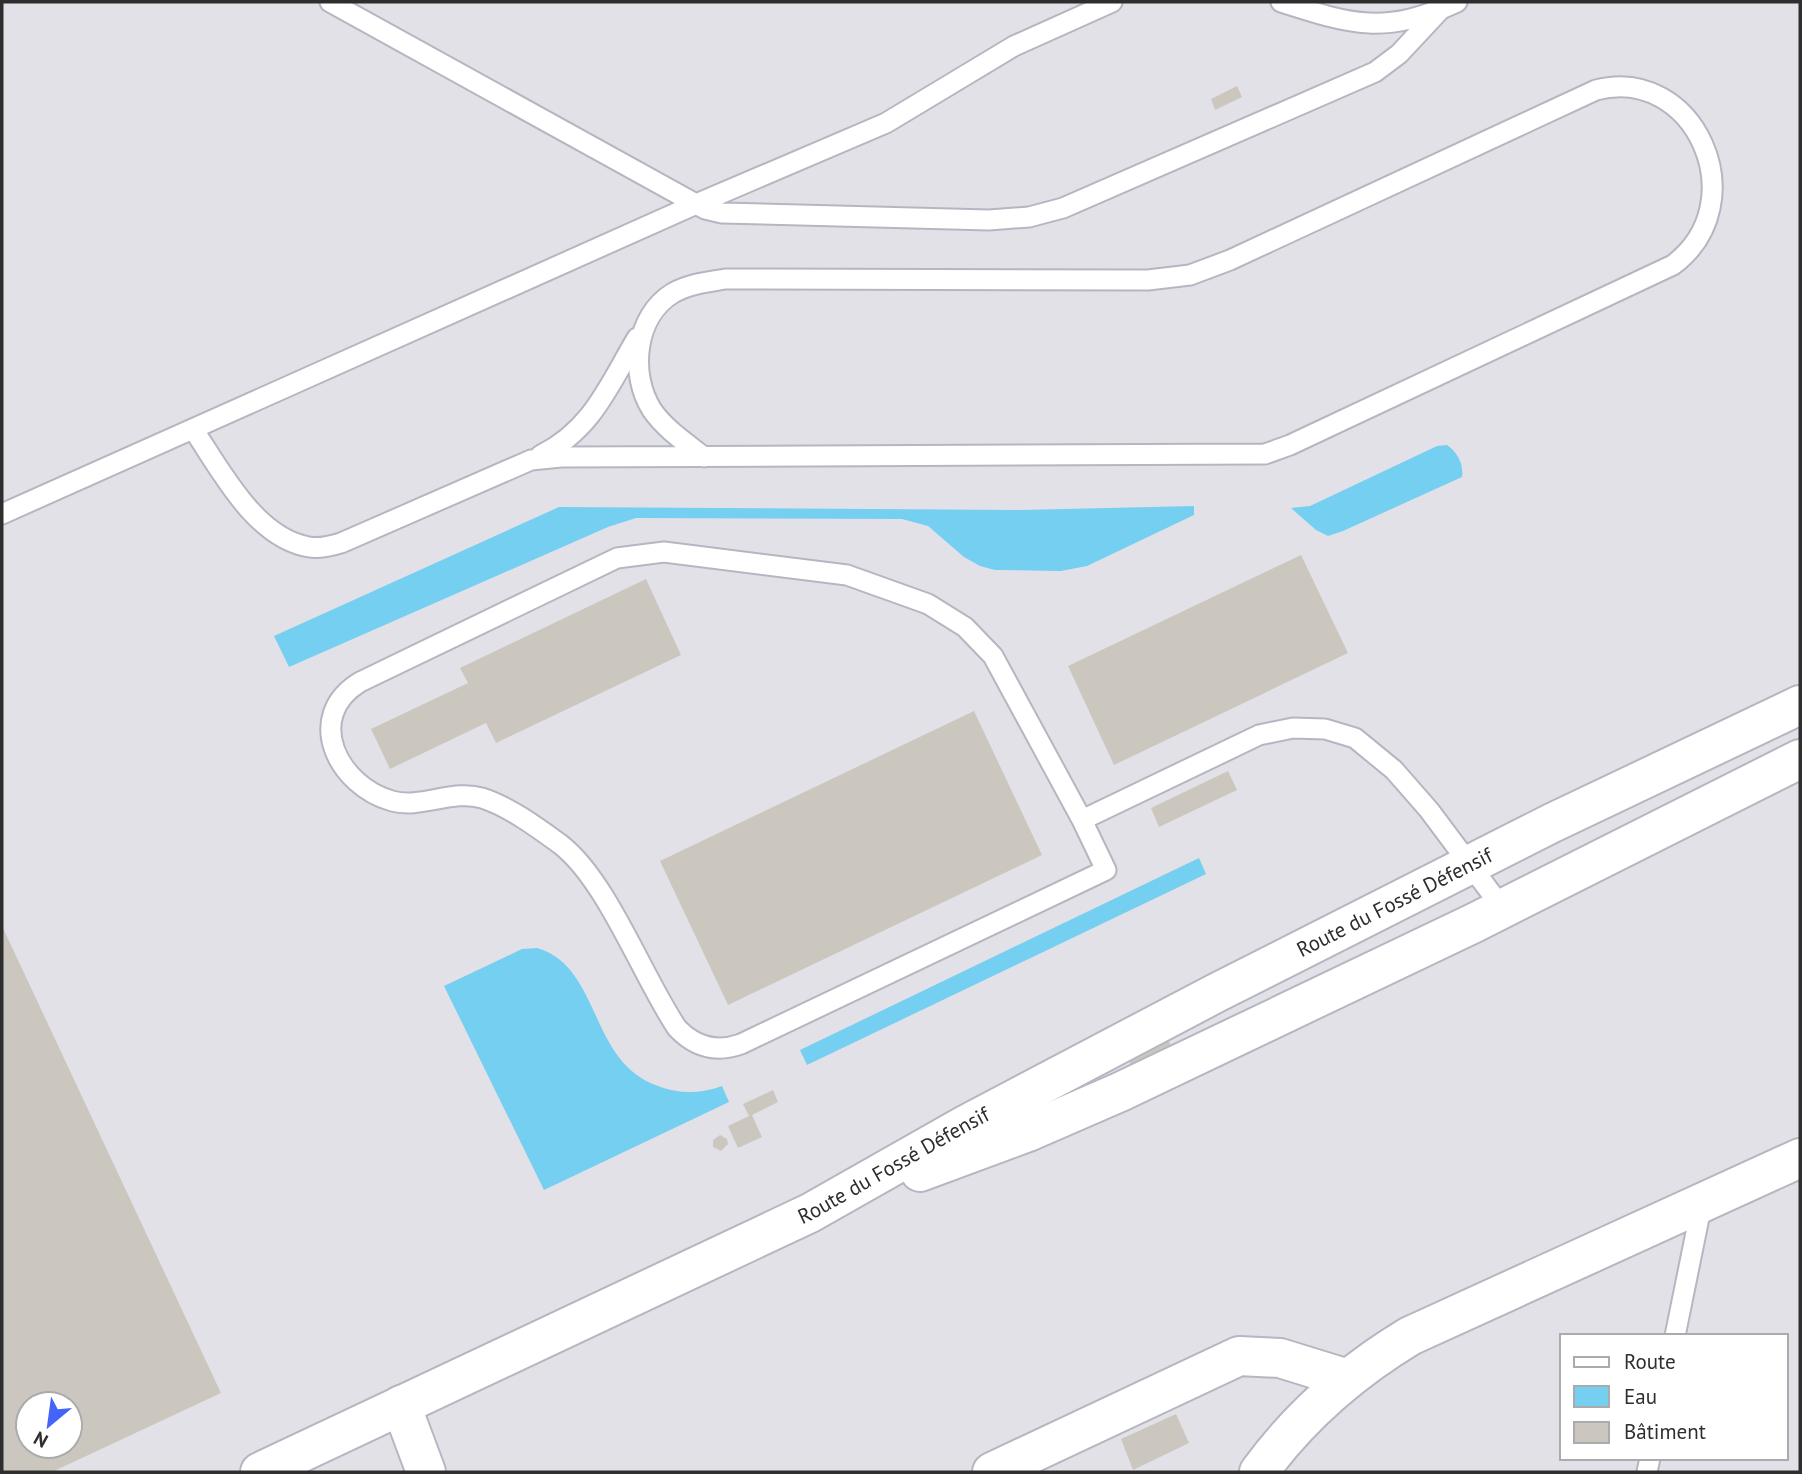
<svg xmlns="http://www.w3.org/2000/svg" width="1802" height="1474" font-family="'PT Sans',sans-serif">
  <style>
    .industrial { fill: #e3e1e8; fill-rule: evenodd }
    .water { fill: #75cff0 }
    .building { fill: #cbc7bf; fill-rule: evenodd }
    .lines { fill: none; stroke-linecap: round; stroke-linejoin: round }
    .service-casing { stroke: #b4b7c1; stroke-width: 23 }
    .minor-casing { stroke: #b4b7c1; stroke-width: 42 }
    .service { stroke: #fff; stroke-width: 19 }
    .minor { stroke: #fff; stroke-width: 38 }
    .labels { text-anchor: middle; stroke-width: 5; stroke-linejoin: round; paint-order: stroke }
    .street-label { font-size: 21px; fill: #2e2e2e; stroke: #fff }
  </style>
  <rect width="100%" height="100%" fill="#efe9e1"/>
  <path class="industrial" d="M2 2H1800V1472H2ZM1562 1336H1786V1458H1562ZM28 1404H70V1446H28Z"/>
  <g class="water">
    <path d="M1447 445C1457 452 1464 464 1462 477L1343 531 1328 536 1316 530 1291 508 1310 506 1437 446Z"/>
    <polygon points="1194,506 1194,515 1087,566 1061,571 995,570 980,566 964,557 928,526 902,519 636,518 608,527 289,667 274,636 559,507 1020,510"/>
    <polygon points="1199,858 1206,874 807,1065 800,1050"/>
    <path d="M537 948C602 967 588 1062 658 1086 679 1094 700 1094 722 1086L729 1102 544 1190 444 986 522 949Z"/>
  </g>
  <g class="building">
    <polygon points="1237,86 1242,97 1215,110 1211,99"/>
    <polygon points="1301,555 1348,653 1114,765 1068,666"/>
    <polygon points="646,579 681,655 496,743 486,723 390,769 371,729 468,683 460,668"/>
    <polygon points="974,711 1042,855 728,1005 660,861"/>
    <polygon points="1228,771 1237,790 1159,827 1151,808"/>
    <path d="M2 926 221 1393 52 1472H2ZM28 1404H70V1446H28Z"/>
    <polygon points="1166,1036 1174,1051 1134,1071 1127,1057"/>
    <polygon points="773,1090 778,1102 752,1115 762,1137 738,1148 728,1126 749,1116 743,1104"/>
    <polygon points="720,1135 727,1139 728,1144 721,1151 713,1147 713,1140"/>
    <polygon points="1176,1414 1189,1443 1133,1470 1121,1439"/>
  </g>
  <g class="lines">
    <g class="service-casing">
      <g id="service">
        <polyline points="330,2 705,209 722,213 989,220 1029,217 1063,208 1375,72 1399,54 1441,9"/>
        <path d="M1281 2C1353 25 1385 35 1457 2"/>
        <path d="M193 429C221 470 255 538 309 547 320 549 331 546 341 543L531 460 561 457 1265 454 1290 445 1673 265C1757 202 1694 64 1596 90L1230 260 1190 275 1148 280 725 279C707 282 689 284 673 293 635 316 629 374 652 410 665 429 686 443 704 457"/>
        <path d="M541 455C592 430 609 385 637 338"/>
        <polyline points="2,514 694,205 886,123 1014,46 1112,2"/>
        <path d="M1082 820 1106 870 741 1044C716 1053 695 1047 677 1028 642 976 607 880 560 844 538 828 508 806 482 798 452 789 422 809 392 801 338 786 303 717 360 682L617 558 664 552 847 575 928 604 965 627 993 656 1082 820 1259 735 1293 728 1325 729 1355 738 1394 770 1429 810 1503 909"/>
        <polyline points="1675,1336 1702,1203"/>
        <polyline points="1647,1472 1650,1458"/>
      </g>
    </g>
    <g class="minor-casing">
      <g id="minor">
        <polyline points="920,1172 1028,1132 1120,1092 1474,923 1800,759"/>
        <polyline points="401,1405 426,1472"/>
        <path id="s1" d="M260 1472 810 1213 967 1124 1216 993 1552 823 1800 705"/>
        <polyline points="992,1472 1239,1356 1280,1358 1348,1379"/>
        <path d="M1259 1472C1299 1417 1352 1371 1410 1336L1800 1158"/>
      </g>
    </g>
    <use href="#service" class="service"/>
    <use href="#minor" class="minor"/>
  </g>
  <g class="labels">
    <g class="street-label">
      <text dy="7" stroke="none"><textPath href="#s1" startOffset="1270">Route du Fossé Défensif</textPath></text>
      <text dy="7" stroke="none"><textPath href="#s1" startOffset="704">Route du Fossé Défensif</textPath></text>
    </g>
  </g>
  <rect width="1802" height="1474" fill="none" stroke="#2e2e2e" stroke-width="7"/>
  <rect x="1560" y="1334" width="228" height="126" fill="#ffffff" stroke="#ababab" stroke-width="2"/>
  <rect x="1574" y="1357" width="35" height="10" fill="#ffffff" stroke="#ababab" stroke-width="2"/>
  <text x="1624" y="1369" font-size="21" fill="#2e2e2e">Route</text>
  <rect x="1574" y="1386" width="35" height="21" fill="#75cff0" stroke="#ababab" stroke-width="2"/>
  <text x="1624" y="1404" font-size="21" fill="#2e2e2e">Eau</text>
  <rect x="1574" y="1422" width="35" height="21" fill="#cbc7bf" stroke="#ababab" stroke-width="2"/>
  <text x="1624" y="1439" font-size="21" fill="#2e2e2e">Bâtiment</text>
  <g transform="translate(49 1425) rotate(209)"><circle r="33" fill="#ffffff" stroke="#ababab" stroke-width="2"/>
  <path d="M0-5L12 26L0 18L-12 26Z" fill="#4264fb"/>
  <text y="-10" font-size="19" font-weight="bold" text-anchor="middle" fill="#2e2e2e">N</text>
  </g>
</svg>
